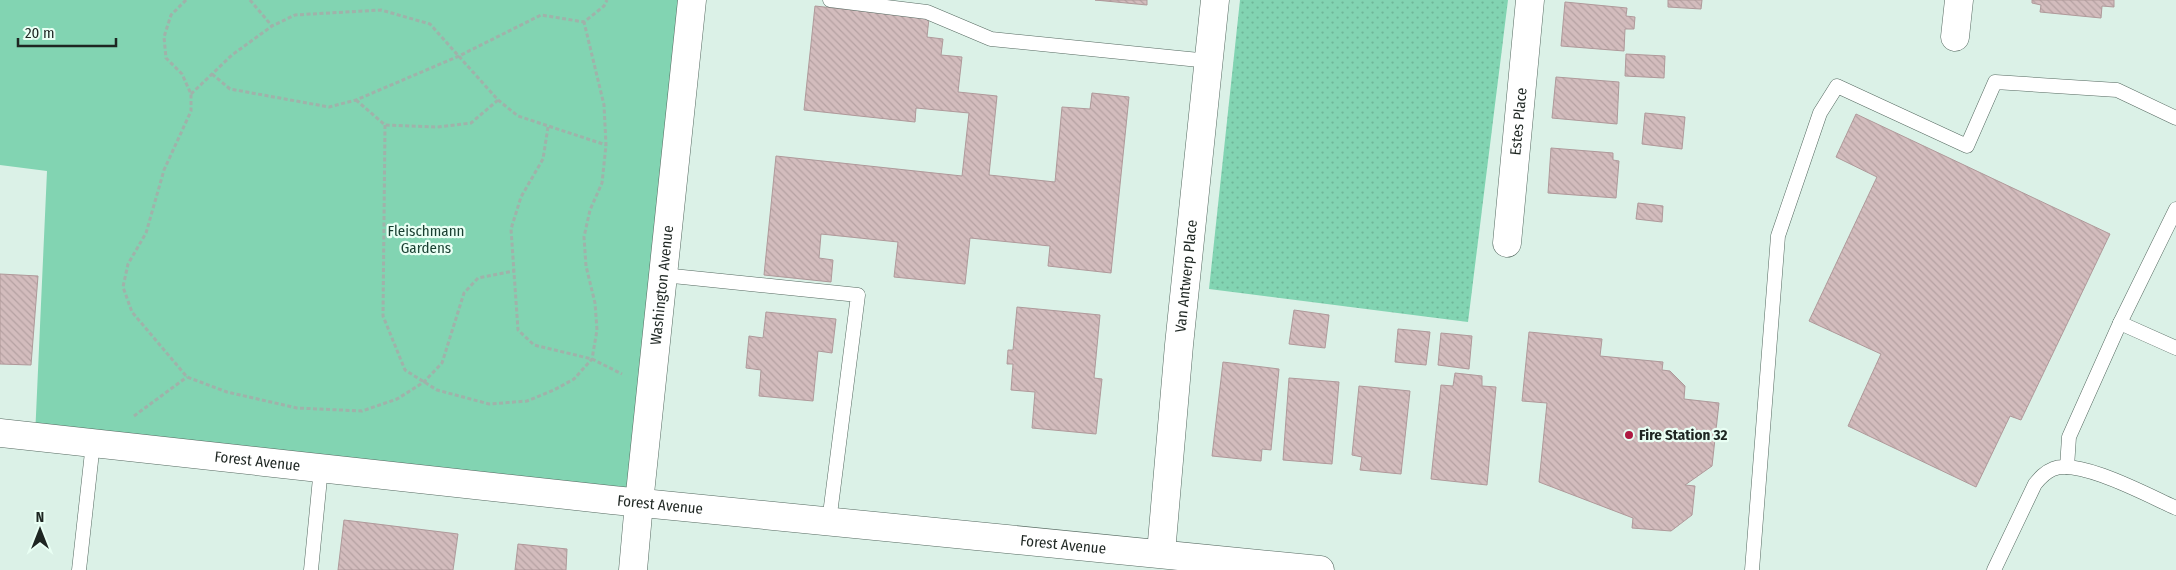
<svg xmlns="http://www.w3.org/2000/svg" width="2176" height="570" font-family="'Fira Sans Condensed',sans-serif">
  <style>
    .grass { fill: url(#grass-dots) }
    .green { fill: #82d4b2 }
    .building { fill: url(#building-back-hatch); stroke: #af999a }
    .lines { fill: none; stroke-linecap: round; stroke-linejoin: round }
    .lane-casing { stroke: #556960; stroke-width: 15 }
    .street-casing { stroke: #556960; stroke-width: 29 }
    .secondary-casing { stroke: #556960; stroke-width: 29 }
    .path { stroke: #a0b2aa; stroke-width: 3; stroke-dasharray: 4 2.5; stroke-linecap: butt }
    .lane { stroke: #fff; stroke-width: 14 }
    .street { stroke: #fff; stroke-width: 28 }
    .secondary { stroke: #fff; stroke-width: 28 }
    .poi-dot { fill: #ae1a41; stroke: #e9fff4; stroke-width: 2 }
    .labels { text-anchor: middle; stroke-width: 4.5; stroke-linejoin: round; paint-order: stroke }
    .street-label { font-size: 15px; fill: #1e2622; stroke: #e9fff4 }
    .park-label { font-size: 15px; fill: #193f31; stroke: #e9fff4 }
    .poi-label { font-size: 15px; font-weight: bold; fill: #1e2622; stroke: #e9fff4; text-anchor: start }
  </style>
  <defs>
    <pattern id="grass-dots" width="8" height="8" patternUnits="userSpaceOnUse" patternTransform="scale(1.25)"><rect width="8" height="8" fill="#82d4b2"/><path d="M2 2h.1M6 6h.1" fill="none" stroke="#70b699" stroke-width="1.8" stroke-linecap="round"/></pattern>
    <pattern id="building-back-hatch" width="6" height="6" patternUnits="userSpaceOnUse" patternTransform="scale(1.25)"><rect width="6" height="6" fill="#d3bcbd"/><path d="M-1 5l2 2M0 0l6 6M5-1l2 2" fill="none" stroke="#b5a1a2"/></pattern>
  </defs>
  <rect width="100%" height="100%" fill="#dbf1e7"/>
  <polygon class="grass" points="1240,0 1508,0 1468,322 1209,289"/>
  <polygon class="green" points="0,0 692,0 639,503 35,437 47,171 0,165"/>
  <g class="building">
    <polygon points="1095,0 1147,0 1147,5"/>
    <polygon points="1668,0 1702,0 1701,9 1668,7"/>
    <polygon points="2032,0 2114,0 2114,7 2102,6 2101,18 2040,12 2041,5 2032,3"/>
    <polygon points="1565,2 1627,8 1626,16 1635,17 1634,29 1625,29 1624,51 1561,46"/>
    <polygon points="815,6 929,18 927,37 943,39 941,55 962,57 958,92 997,96 989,175 1055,182 1062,107 1090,109 1092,93 1129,97 1111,273 1048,266 1050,246 970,238 965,284 894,277 898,242 821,234 819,258 833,260 831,282 764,275 776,156 962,176 969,113 916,108 915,122 804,110"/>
    <polygon points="1626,54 1665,56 1664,78 1625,76"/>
    <polygon points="1556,77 1619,82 1617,124 1552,118"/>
    <polygon points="1645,113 1685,117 1682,149 1642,144"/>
    <polygon points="1856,114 2110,234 2021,420 2010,416 1976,487 1848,426 1881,354 1809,321 1877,177 1836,157"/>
    <polygon points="1551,148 1613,153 1613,160 1619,161 1616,198 1548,193"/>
    <polygon points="1638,203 1663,206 1662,222 1636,219"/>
    <polygon points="0,274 38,276 31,365 0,364"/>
    <polygon points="1017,307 1100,315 1094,378 1102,379 1096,434 1032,428 1035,392 1011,390 1013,364 1007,364 1008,350 1013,350"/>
    <polygon points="1294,310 1329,315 1325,348 1289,344"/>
    <polygon points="766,312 836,319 832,353 818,351 813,401 759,396 761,370 746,368 749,336 763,338"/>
    <polygon points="1398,329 1430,332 1426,365 1395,362"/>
    <polygon points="1529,332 1602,339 1600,356 1663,362 1662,370 1670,371 1685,386 1684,399 1719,403 1712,466 1685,485 1695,486 1692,515 1671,531 1632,528 1633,518 1539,482 1547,403 1522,401"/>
    <polygon points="1441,333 1472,336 1469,369 1438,365"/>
    <polygon points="1223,362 1279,369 1271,450 1262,449 1261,461 1212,456"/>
    <polygon points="1455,373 1482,376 1482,386 1496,387 1487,485 1431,479 1441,385 1453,386"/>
    <polygon points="1289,378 1339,382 1332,464 1283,460"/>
    <polygon points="1359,386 1410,391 1401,474 1360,470 1362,457 1352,455"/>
    <polygon points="344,520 458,534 453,570 338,570"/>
    <polygon points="518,544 567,549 566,570 515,570"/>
  </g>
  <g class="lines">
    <g class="lane-casing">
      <g id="lane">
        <polyline points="830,0 927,12 991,39 1209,61"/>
        <polyline points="663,275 858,295 829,522"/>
        <polyline points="2120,323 2176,348"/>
        <polyline points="2067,467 2069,437 2120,323 2176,209"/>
        <polyline points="79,570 93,443"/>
        <polyline points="311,570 321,468"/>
        <polyline points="1752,570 1778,236 1820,113 1837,86 1967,146 1995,82 2117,90 2176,118"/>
        <path d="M1994 570 2035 484C2040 478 2045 472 2053 469 2079 458 2149 496 2176 508"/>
      </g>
    </g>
    <g class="street-casing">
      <g id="street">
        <polyline points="1955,37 1959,0"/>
        <path id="s1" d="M1507 243 1530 0"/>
        <path id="s2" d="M1161 553 1179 345 1215 0"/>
        <polyline points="633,570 639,503"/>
      </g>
    </g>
    <g class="secondary-casing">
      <g id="secondary">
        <path id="s3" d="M0 433 612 500 1320 570"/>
        <path id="s4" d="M639 503 692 0"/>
      </g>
    </g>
    <g class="path">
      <polyline points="186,0 171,15 164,37 166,58 182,74 191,94 191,111 164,170 146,233 128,264 123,287 132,312 187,377 227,392 297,408 362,411 397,399 424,382 442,363 464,293 478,278 514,271"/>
      <polyline points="250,0 272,26"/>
      <polyline points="212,74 230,89 329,107 356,100 459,56 541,15 584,22 604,6 607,0"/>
      <polyline points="191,94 232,55 272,26 295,15 381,10 430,24 498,100 518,116 606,145"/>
      <polyline points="356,100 385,125 437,127 471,123 498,100"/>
      <polyline points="385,125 383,316 405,370 437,390 489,404 527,401 554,390 574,379 592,359 597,330 595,303 586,266 584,237 590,210 602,183 606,145 604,105 584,22"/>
      <polyline points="548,127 543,159 521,197 511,229 518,330 534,345 592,359 622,374"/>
      <polyline points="134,416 187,377"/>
    </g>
    <use href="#lane" class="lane"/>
    <use href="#street" class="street"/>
    <use href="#secondary" class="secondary"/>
  </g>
  <circle class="poi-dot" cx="1629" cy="435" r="5"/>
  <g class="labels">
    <g class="street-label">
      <text dy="5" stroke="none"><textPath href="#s1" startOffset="122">Estes Place</textPath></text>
      <text dy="5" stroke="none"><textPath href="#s2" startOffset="278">Van Antwerp Place</textPath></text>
      <text dy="5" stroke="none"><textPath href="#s4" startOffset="219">Washington Avenue</textPath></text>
      <text dy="5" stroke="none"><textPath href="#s3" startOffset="259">Forest Avenue</textPath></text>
      <text dy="5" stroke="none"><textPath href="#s3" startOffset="664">Forest Avenue</textPath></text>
      <text dy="5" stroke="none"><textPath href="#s3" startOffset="1069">Forest Avenue</textPath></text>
    </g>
    <g class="park-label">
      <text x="426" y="236">Fleischmann<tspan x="426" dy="17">Gardens</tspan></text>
    </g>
    <g class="poi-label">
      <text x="1639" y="440">Fire Station 32</text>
    </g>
  </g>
  <g transform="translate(40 530)" stroke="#e9fff4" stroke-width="4" paint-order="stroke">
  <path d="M0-4L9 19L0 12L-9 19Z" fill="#1e2622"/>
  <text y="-8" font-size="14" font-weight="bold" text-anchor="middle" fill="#1e2622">N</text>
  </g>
  <path d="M18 38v8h98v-8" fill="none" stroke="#1e2622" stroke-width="2.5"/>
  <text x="25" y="38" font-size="15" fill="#1e2622" stroke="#e9fff4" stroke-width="4" paint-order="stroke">20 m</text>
</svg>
